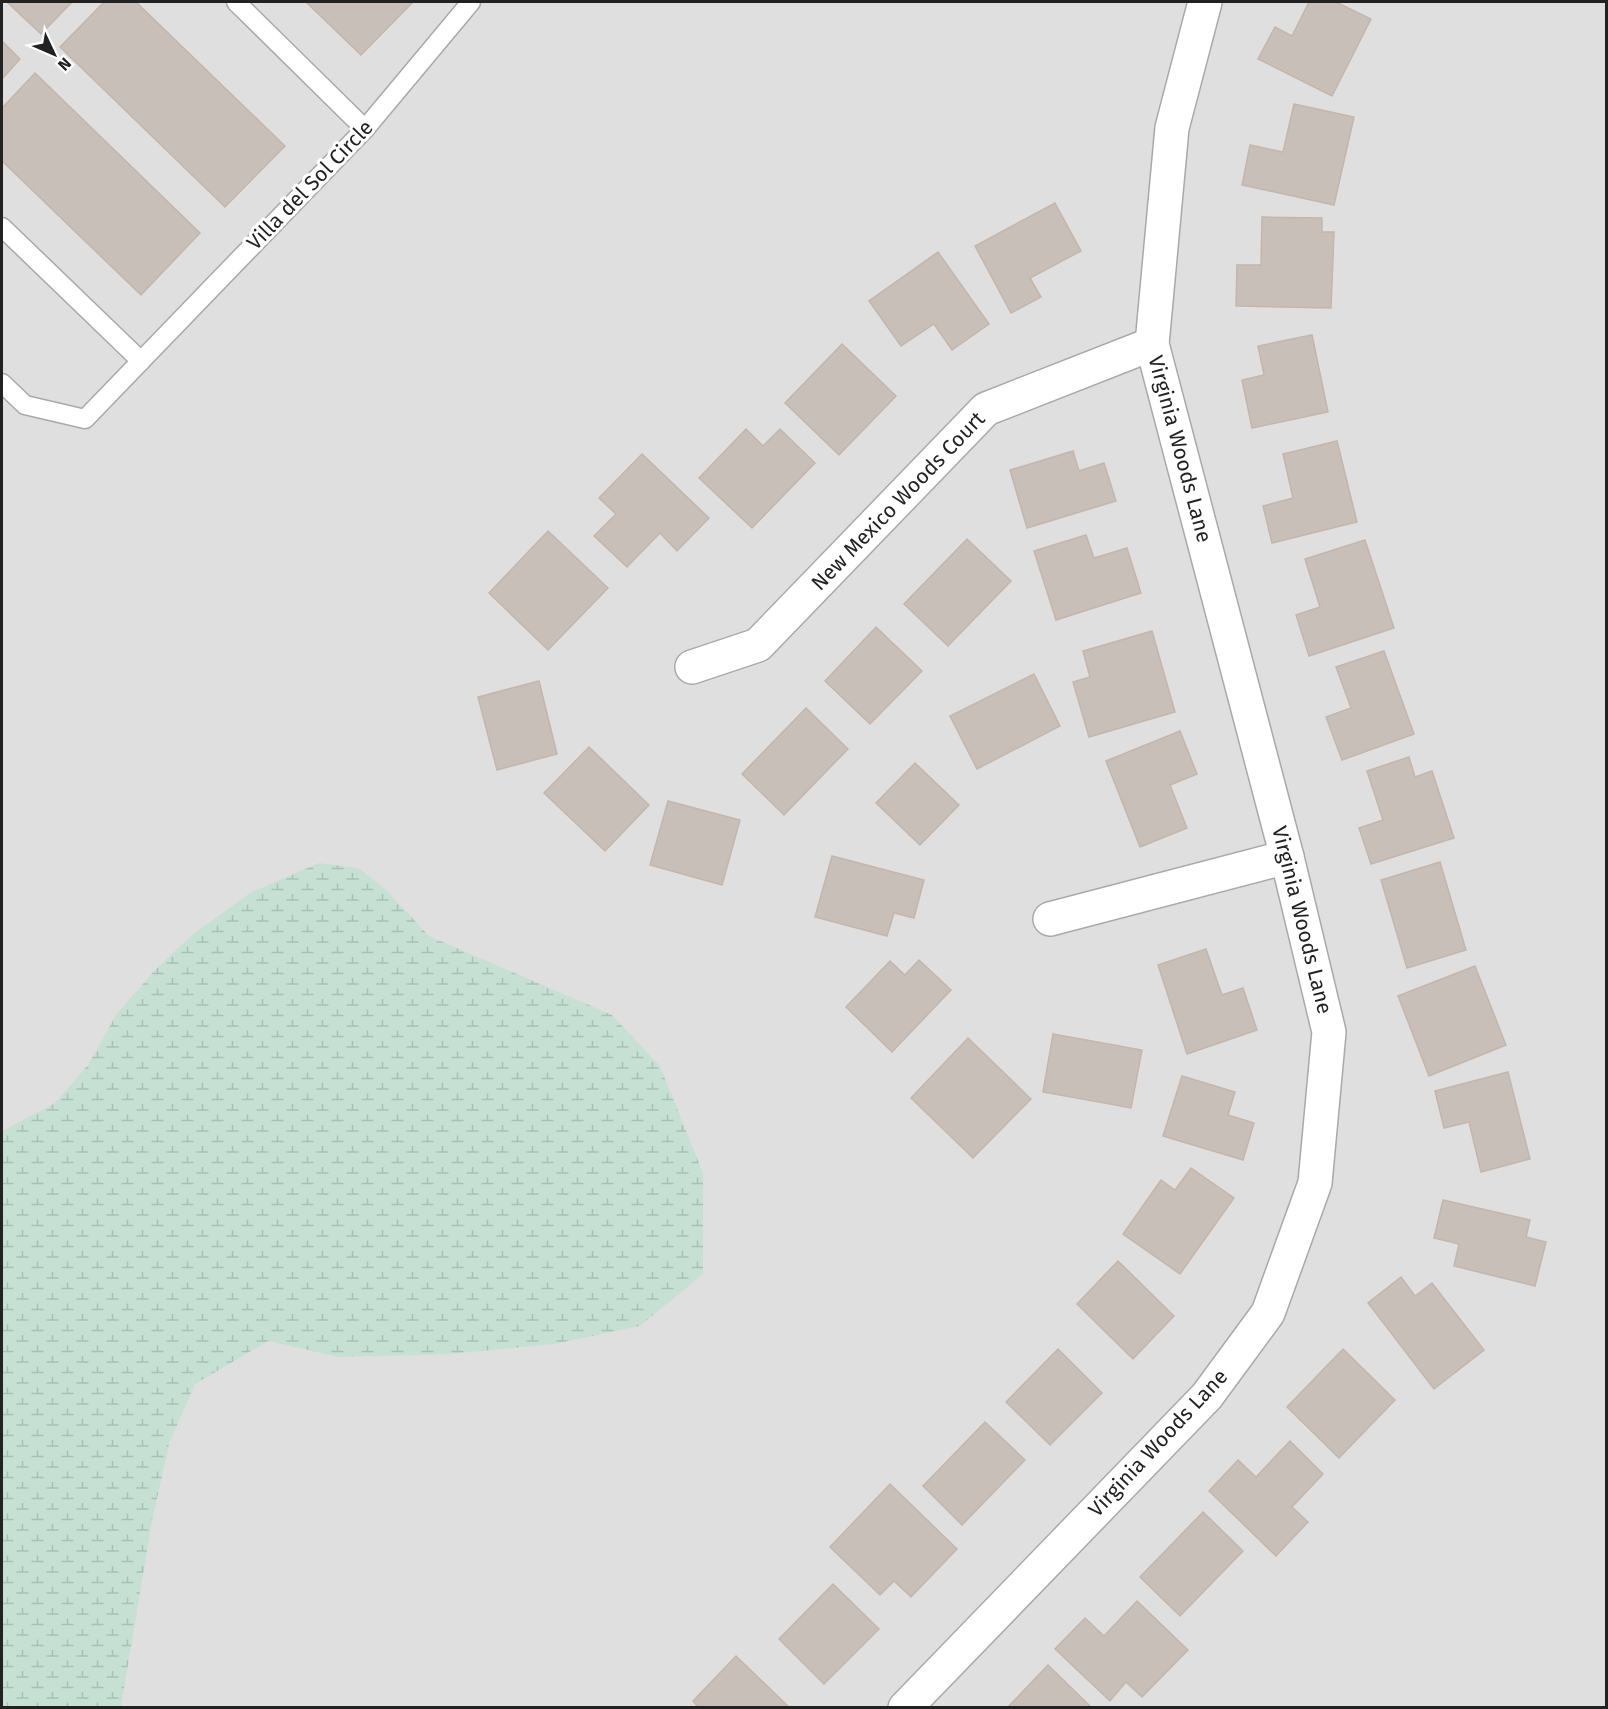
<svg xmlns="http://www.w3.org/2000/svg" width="1608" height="1709" font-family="'Fira Sans',sans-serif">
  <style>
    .residential { fill: #e0dfdf }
    .wetland { fill: url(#wetland-marsh) }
    .building { fill: #c7bfb8; stroke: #c4b6ab; stroke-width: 1.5 }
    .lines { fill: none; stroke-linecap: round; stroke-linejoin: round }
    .service-casing { stroke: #a9a9a9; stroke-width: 21 }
    .minor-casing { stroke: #a9a9a9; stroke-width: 36 }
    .service { stroke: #fff; stroke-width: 18 }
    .minor { stroke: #fff; stroke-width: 33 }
    .labels { text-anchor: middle; stroke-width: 6; stroke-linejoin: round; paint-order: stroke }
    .street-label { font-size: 21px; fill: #222; stroke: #fff }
  </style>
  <defs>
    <pattern id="wetland-marsh" width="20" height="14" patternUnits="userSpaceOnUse" patternTransform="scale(1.5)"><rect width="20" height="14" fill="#c6e0d4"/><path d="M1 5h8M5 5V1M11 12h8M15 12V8" fill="none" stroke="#aac0b6"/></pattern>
  </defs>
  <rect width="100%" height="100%" fill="#f2efe9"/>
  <polygon class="residential" points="2,2 1606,2 1606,1707 2,1708"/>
  <polygon class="wetland" points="319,863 359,868 388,892 429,936 612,1015 660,1066 703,1173 703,1274 640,1326 554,1344 450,1354 339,1357 268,1341 195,1384 169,1444 152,1521 121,1707 2,1707 2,1131 55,1103 88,1065 116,1015 154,971 192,935 250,893"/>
  <g class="building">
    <polygon points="7,2 72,2 41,34"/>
    <polygon points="104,2 136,2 285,146 225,207 60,47"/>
    <polygon points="306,2 413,2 361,55"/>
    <polygon points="1309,2 1336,2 1371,19 1332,96 1258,59 1275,27 1292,36"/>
    <polygon points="2,41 20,59 2,79"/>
    <polygon points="35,73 200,233 141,295 2,161 2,108"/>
    <polygon points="1294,104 1354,117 1334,205 1242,185 1250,145 1283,152"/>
    <polygon points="1055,203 1081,251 1030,278 1041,297 1011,313 975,246"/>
    <polygon points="1262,217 1322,218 1322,232 1334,232 1331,308 1236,306 1237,265 1261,265"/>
    <polygon points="938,252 989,324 952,350 934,324 901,346 869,301"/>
    <polygon points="1312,335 1328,412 1252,428 1242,380 1264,375 1258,346"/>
    <polygon points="842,344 896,396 839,455 785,403"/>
    <polygon points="746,429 763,446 780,429 815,463 752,528 699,478"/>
    <polygon points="1337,441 1357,522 1272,543 1263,506 1293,498 1283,454"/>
    <polygon points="1073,451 1079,471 1104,463 1116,501 1027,528 1010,470"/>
    <polygon points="642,454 709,518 677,551 660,533 627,567 594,536 616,514 599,498"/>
    <polygon points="548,531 608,588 548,650 489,593"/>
    <polygon points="1086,535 1094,558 1127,548 1141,593 1056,620 1034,551"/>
    <polygon points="967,539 1011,581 948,646 904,604"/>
    <polygon points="1365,540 1394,628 1309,656 1296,615 1320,607 1305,559"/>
    <polygon points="876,627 922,671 870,724 825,681"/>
    <polygon points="1152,631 1175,712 1089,737 1073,682 1090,677 1083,651"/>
    <polygon points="1384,651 1414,734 1342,760 1326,717 1351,708 1336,667"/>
    <polygon points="1034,674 1060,726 977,769 950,716"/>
    <polygon points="539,681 557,754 497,770 478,697"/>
    <polygon points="806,708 848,749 784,815 742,774"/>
    <polygon points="1180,731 1197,774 1170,785 1187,828 1140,847 1106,761"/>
    <polygon points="589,747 649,805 605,851 544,793"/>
    <polygon points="1409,757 1415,777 1432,771 1454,838 1371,864 1359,828 1383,820 1367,771"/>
    <polygon points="915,763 959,805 920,845 876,803"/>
    <polygon points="668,801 740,820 722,885 650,865"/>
    <polygon points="832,856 924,880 914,918 894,913 887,936 815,917"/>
    <polygon points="1440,862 1466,950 1407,968 1381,880"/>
    <polygon points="1206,949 1222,995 1243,988 1257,1030 1187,1054 1158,965"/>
    <polygon points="919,960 951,990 892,1052 846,1007 890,961 905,975"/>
    <polygon points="1475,966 1506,1045 1429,1076 1398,996"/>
    <polygon points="1053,1034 1142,1050 1131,1108 1043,1092"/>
    <polygon points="968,1038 1031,1099 973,1158 911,1098"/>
    <polygon points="1508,1072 1530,1159 1481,1172 1469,1122 1444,1128 1435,1091"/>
    <polygon points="1182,1076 1235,1092 1228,1115 1254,1123 1243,1160 1163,1136"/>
    <polygon points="1191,1168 1234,1198 1180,1274 1123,1234 1161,1180 1175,1190"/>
    <polygon points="1443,1200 1530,1220 1526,1237 1546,1242 1535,1286 1454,1266 1459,1244 1434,1238"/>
    <polygon points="1118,1261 1174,1316 1133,1359 1077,1304"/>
    <polygon points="1401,1277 1415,1296 1432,1283 1484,1350 1434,1389 1368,1303"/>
    <polygon points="1058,1349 1102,1393 1050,1445 1006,1402"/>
    <polygon points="1343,1349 1395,1400 1339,1458 1287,1407"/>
    <polygon points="985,1422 1025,1460 962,1525 923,1486"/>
    <polygon points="1290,1441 1323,1474 1292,1507 1308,1522 1276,1556 1209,1491 1238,1460 1256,1477"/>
    <polygon points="890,1484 957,1549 911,1597 894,1581 880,1595 830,1547"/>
    <polygon points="1203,1512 1243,1551 1180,1616 1140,1577"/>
    <polygon points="833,1584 879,1629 824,1684 779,1639"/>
    <polygon points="1137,1601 1188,1650 1142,1697 1126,1682 1110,1701 1055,1649 1085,1618 1104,1636"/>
    <polygon points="736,1656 790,1708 699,1708 693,1701"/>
    <polygon points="1048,1665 1092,1708 1007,1708"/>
  </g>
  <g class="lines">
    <g class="service-casing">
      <g id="service">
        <polyline points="236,2 365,129"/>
        <polyline points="2,227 141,361"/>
        <polyline points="2,383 25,405 85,419 365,129 471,2"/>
      </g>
    </g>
    <g class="minor-casing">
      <g id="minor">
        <polyline points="692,667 758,645 986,409 1152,344"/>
        <polyline points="1050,919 1287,857"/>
        <polyline points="905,1708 1207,1396 1268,1313 1315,1183 1329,1032 1287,857 1152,344 1172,128 1205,2"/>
      </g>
    </g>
    <use href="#service" class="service"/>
    <use href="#minor" class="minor"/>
  </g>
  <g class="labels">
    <g class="street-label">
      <text transform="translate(310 185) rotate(-46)" y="7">Villa del Sol Circle</text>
      <text transform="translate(1180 449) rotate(75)" y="7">Virginia Woods Lane</text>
      <text transform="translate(898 501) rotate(-46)" y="7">New Mexico Woods Court</text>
      <text transform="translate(1302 920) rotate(76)" y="7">Virginia Woods Lane</text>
      <text transform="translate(1158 1443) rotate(-47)" y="7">Virginia Woods Lane</text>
    </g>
  </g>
  <rect width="1608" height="1709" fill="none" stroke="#222222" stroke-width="6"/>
  <g transform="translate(54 54) rotate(134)" stroke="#ffffff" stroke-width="4.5" paint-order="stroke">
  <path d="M0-4.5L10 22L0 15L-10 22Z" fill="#222222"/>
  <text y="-9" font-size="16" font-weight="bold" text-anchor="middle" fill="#222222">N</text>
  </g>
</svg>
